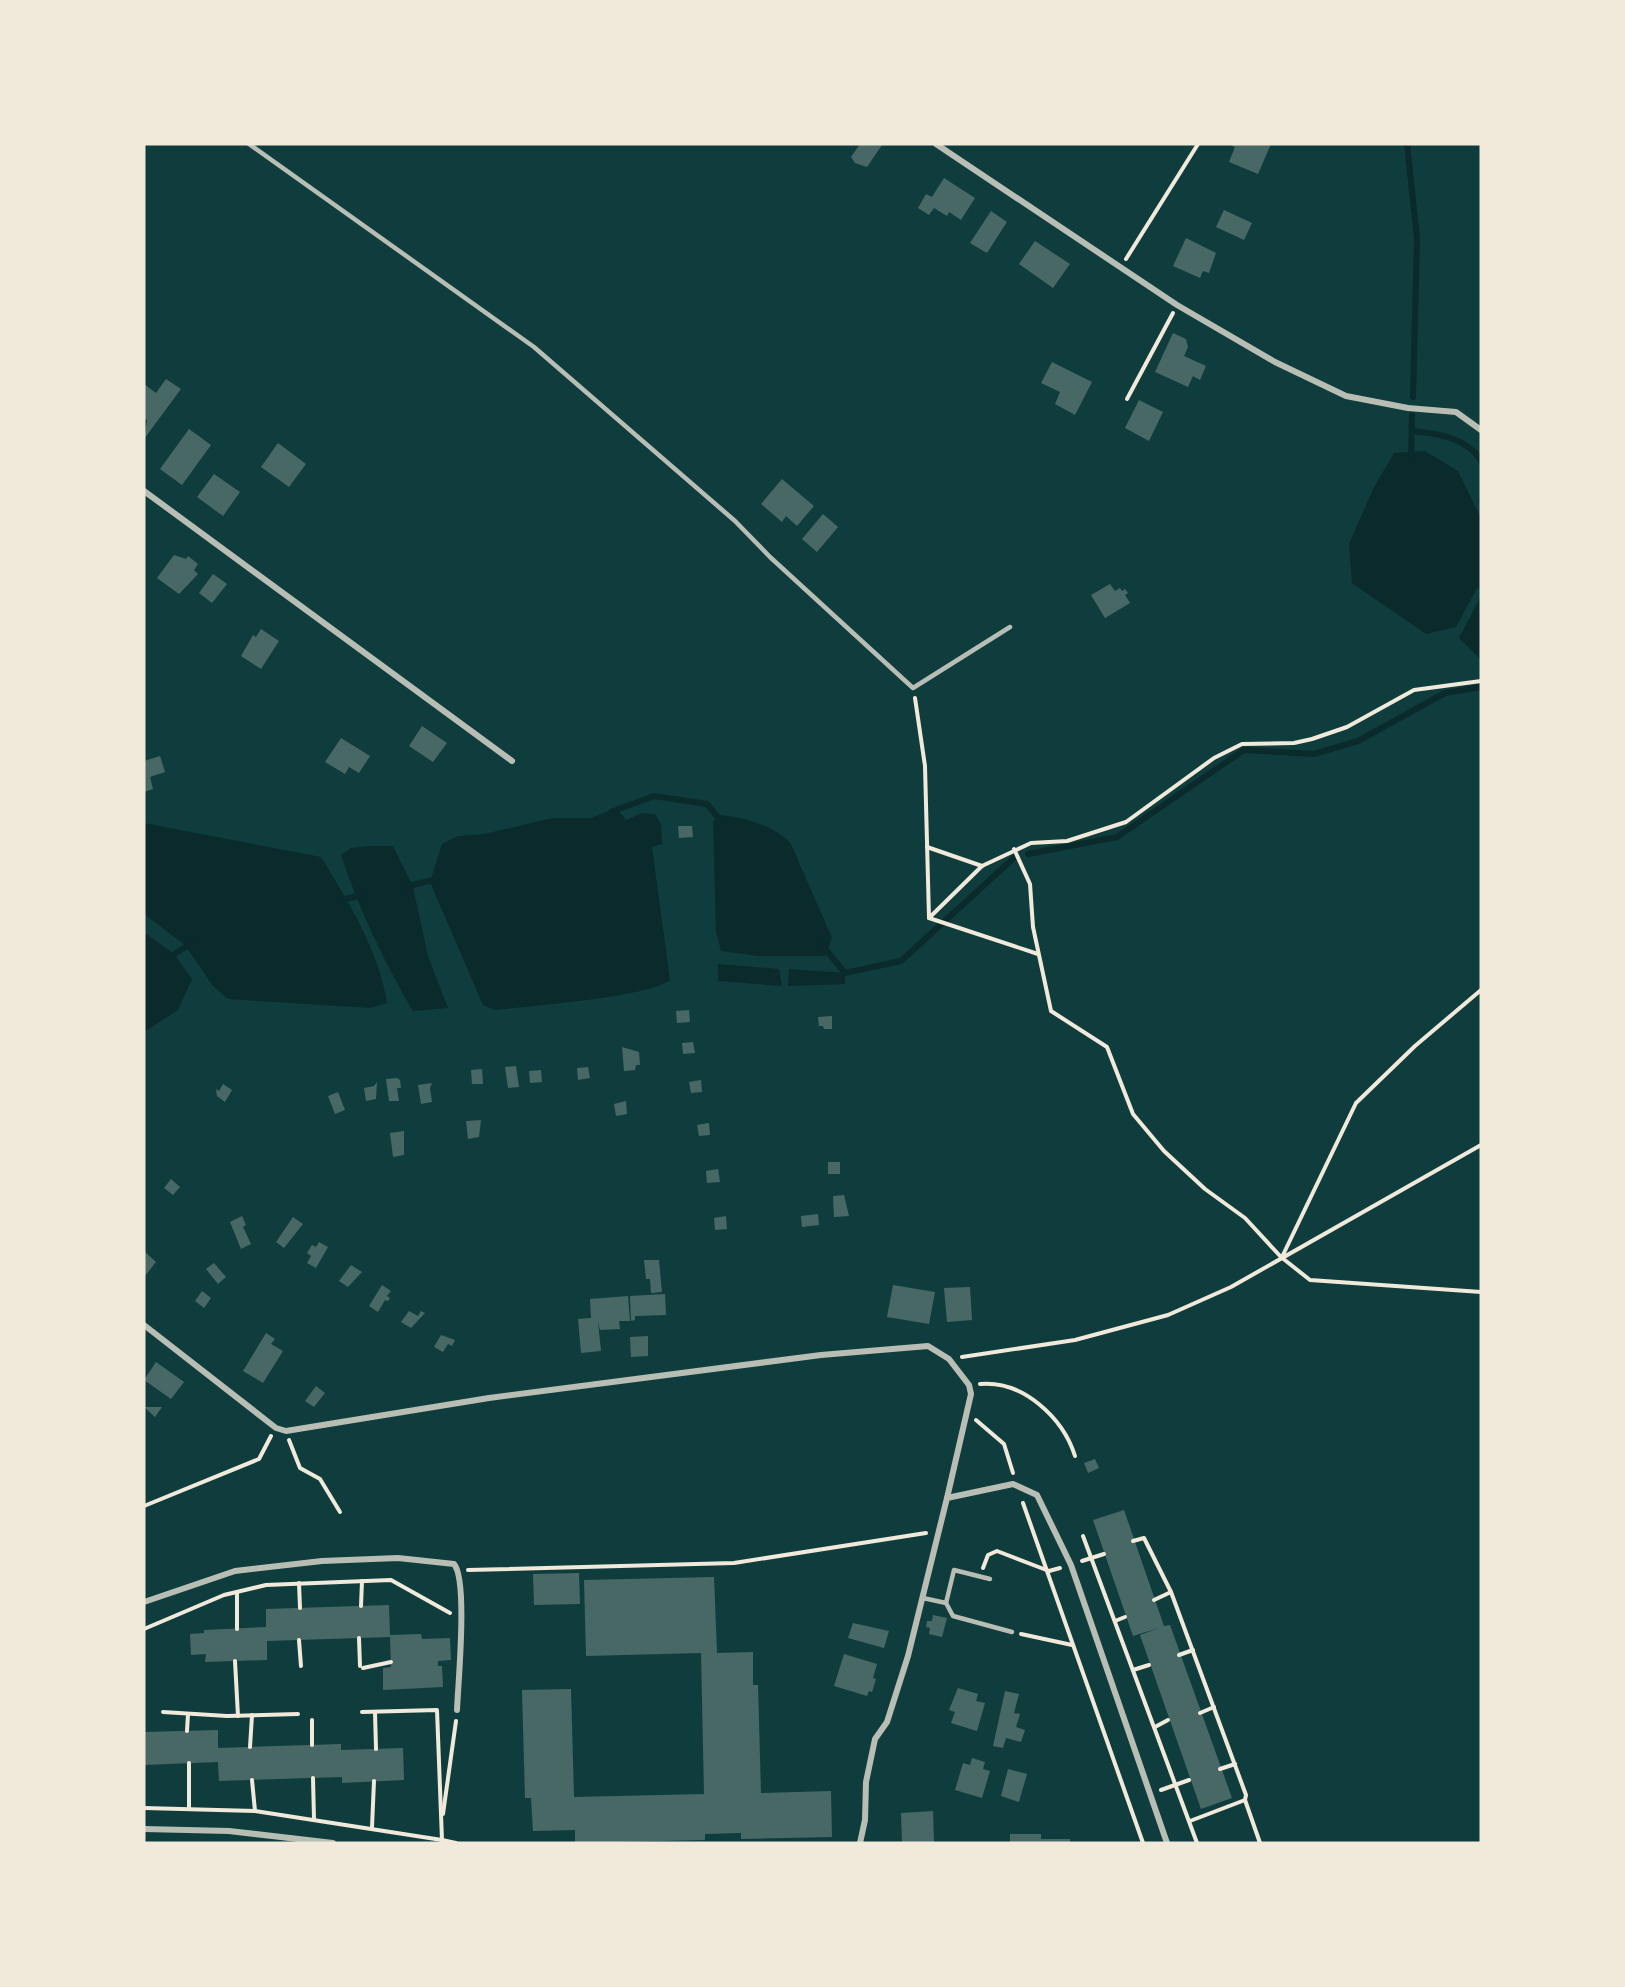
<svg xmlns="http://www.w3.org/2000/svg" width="1625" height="1987" font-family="Mulish,sans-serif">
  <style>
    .water { fill: #0a2a2b }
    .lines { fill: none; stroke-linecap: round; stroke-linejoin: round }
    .stream { stroke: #0a2a2b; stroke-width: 6 }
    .building { fill: #486865 }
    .path { stroke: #f1e9da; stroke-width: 4 }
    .service { stroke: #b8beb3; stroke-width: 4.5 }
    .minor { stroke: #b8beb3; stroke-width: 6 }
  </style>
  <rect width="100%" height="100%" fill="#0f3d3e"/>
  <g class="water">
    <polygon points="1425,451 1458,471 1481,518 1481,581 1456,627 1426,634 1352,583 1349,544 1374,487 1394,453"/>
    <polygon points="1481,596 1481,657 1479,658 1459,638"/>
    <path d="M616 808 626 820 642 813 655 814 661 825 662 844 652 847 670 980C649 997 529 1006 495 1010L483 1005 430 882 442 844 458 836 484 834 553 818H591Z"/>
    <path d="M718 815C743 817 774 825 791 844L832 938 825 956H758L721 951 716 931 713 821Z"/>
    <path d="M144 823 321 857C348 901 379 951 387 1003L370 1008 228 999 213 986 185 945 144 914Z"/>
    <path d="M371 846H393L413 887 428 956 448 1008 413 1011C384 962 359 909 341 855L351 848Z"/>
    <polygon points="144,932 174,954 192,979 178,1010 144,1032"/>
    <polygon points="718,964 779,969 782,986 718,981"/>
    <polygon points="789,969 845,973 845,984 788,986"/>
  </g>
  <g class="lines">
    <g class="stream">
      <polyline points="1407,144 1417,238 1413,397"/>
      <path d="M1412 431C1436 433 1468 438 1481 461"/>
      <polyline points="1411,459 1412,415"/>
      <polyline points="1479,575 1481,587"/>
      <polyline points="611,812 654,796 707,804 721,821"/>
      <polyline points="1028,854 1117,837 1244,750 1314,754 1358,741 1445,693 1481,687"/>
      <polyline points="405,887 436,879"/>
      <polyline points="341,900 363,895"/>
      <polyline points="822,945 845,973 901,961 1016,856"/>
      <polyline points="168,958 192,943"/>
    </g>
  </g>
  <g class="building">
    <polygon points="860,144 882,145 867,167 855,163 851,157"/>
    <polygon points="1228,144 1271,144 1258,174 1229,162 1235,147"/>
    <polygon points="944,178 975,198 961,220 949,212 947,216 934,208 929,215 918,208 926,194 932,197"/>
    <polygon points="1224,210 1252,223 1244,240 1216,227"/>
    <polygon points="991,211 1007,222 987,253 970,243"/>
    <polygon points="1186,238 1216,253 1209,273 1203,271 1200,278 1173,266"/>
    <polygon points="1035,241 1070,264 1053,288 1019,264"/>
    <polygon points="1173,333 1186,339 1188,347 1184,356 1206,366 1200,380 1193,376 1188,387 1155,372"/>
    <polygon points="1052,362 1092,382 1075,415 1055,404 1060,392 1041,383"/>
    <polygon points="166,379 181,389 144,439 147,420 144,418 144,384 156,393"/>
    <polygon points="1139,400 1163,412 1149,441 1125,428"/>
    <polygon points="189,429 211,445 182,485 160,469"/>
    <polygon points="278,443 306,464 289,487 261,467"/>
    <polygon points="214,474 240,492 223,516 197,497"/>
    <polygon points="782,479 814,506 797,526 786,516 782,522 761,504"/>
    <polygon points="823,514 838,527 817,552 802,539"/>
    <polygon points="174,555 186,559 188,556 198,564 194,570 198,574 179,594 157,578"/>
    <polygon points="213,574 227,584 212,603 199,593"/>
    <polygon points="1110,584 1115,591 1120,588 1122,591 1125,589 1128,593 1125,595 1130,603 1105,618 1091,595"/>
    <polygon points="261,629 279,641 261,669 241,656 253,635 256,637"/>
    <polygon points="422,726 447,743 433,762 409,746"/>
    <polygon points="341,738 370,756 359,773 349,767 345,774 325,762"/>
    <polygon points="160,756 165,772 150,777 153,789 144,792 144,761"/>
    <polygon points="678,826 692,826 693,837 679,838"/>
    <polygon points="689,1010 690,1022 677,1023 676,1011"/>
    <polygon points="832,1016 832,1029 824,1029 823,1026 819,1026 818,1017"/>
    <polygon points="693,1042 695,1053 683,1054 682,1043"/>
    <polygon points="622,1047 639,1052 640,1065 636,1065 635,1070 624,1071"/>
    <polygon points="516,1066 519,1087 508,1088 505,1067"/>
    <polygon points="588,1067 590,1078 578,1080 577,1068"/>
    <polygon points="482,1069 483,1084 472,1084 471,1070"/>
    <polygon points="541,1070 542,1082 530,1083 529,1071"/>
    <polygon points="397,1078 400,1080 401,1088 397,1088 399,1101 389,1101 386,1079"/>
    <polygon points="701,1080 702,1092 691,1093 689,1082"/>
    <polygon points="377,1082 376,1099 366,1101 364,1088 374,1086"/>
    <polygon points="432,1083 430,1088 432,1102 421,1104 418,1085"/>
    <polygon points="223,1084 232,1090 225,1102 217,1096 216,1089 219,1091"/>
    <polygon points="338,1092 345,1110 335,1114 328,1096"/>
    <polygon points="626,1101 627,1114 616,1116 614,1104"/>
    <polygon points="481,1120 479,1137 468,1139 466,1121"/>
    <polygon points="709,1123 710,1135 699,1136 697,1125"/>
    <polygon points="404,1131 404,1155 393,1157 390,1133"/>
    <rect x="828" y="1162" width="12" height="12"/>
    <polygon points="718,1169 720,1182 707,1183 706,1171"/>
    <polygon points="171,1179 180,1187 173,1195 164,1188"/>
    <polygon points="844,1195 849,1216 834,1217 833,1196"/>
    <polygon points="818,1214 819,1225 802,1227 801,1216"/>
    <polygon points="242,1216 246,1225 243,1227 251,1244 241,1249 230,1222"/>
    <polygon points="726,1216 727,1229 715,1230 714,1218"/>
    <polygon points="293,1217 303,1224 284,1248 276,1242"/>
    <polygon points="319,1242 328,1247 316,1268 307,1263 311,1256 307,1253 312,1245 316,1247"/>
    <polygon points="144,1251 156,1262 144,1277"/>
    <polygon points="644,1260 659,1260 662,1292 651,1293 650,1279 646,1279"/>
    <polygon points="214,1263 226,1277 218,1284 206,1269"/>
    <polygon points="351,1265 362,1272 348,1287 339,1281"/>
    <polygon points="382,1285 391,1291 387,1296 390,1298 388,1301 385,1300 378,1312 369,1306"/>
    <polygon points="893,1285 935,1292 929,1324 887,1317"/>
    <polygon points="970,1287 972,1320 947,1322 944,1288"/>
    <polygon points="202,1291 211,1298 204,1308 195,1301"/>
    <polygon points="665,1294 666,1315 635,1316 635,1320 631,1321 630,1296"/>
    <polygon points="628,1296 630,1321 619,1321 620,1329 600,1330 598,1322 601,1351 581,1353 578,1319 591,1318 590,1299"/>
    <polygon points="409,1311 418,1316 421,1311 425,1313 411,1328 401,1322"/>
    <polygon points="266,1333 275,1339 271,1344 283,1351 263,1383 243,1371"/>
    <polygon points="441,1335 455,1340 452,1346 448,1344 443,1352 434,1347"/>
    <polygon points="648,1336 648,1356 631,1357 630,1337"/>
    <polygon points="156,1362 184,1382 171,1399 144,1380"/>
    <polygon points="316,1386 325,1393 314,1407 305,1401"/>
    <polygon points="144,1407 162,1407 155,1417"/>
    <polygon points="1095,1459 1099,1468 1088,1473 1084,1463"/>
    <polygon points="1124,1510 1164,1626 1170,1625 1232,1798 1201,1809 1140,1635 1159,1628 1133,1636 1093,1520"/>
    <polygon points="579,1573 580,1604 534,1605 533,1574"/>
    <polygon points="714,1577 717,1653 753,1652 753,1685 758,1685 761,1793 831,1791 832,1837 741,1839 741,1833 705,1834 705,1840 575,1843 575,1830 533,1831 531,1798 525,1798 522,1690 571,1689 574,1797 704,1794 701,1653 586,1656 584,1580"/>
    <polygon points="389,1605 390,1635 421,1634 422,1639 450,1638 451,1660 438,1661 438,1666 442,1666 443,1687 383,1690 383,1668 391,1667 390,1637 267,1641 267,1660 205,1662 206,1654 191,1655 190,1634 204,1633 204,1630 266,1627 266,1609"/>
    <polygon points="933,1615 947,1618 942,1637 929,1634 930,1628 926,1627 927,1621 932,1621"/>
    <polygon points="853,1623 889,1631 884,1648 848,1638"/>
    <polygon points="844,1654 877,1664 873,1678 876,1679 872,1692 869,1691 867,1696 834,1686"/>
    <polygon points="958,1688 978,1694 976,1701 985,1703 977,1731 951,1723 955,1712 949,1710"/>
    <polygon points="1005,1691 1019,1694 1014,1713 1020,1714 1016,1727 1025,1730 1021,1742 1006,1738 1003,1748 993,1746"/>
    <polygon points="218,1730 218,1748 341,1744 341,1750 403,1748 404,1780 342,1783 342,1777 219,1781 218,1762 144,1765 144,1732"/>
    <polygon points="972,1758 985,1762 983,1769 990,1771 982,1798 955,1790 963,1763 970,1765"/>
    <polygon points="1008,1769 1027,1774 1019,1802 1001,1796"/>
    <polygon points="933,1811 934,1843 902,1843 901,1813"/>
    <polygon points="1010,1834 1041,1834 1041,1839 1070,1839 1070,1843 1010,1843"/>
  </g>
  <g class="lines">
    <g class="path">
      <polyline points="1126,259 1198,144"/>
      <polyline points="1127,399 1173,313"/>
      <polyline points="915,698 925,766 929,918 982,866 1031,843 1067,841 1126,822 1214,758 1242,744 1294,743 1312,739 1347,727 1414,690 1481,681"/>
      <polyline points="927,847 982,866"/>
      <polyline points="1014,849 1030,884 1033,927 1051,1011 1107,1047 1133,1114 1164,1151 1205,1189 1245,1218 1281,1257 1310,1280 1481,1292"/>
      <polyline points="929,918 1038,954"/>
      <polyline points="1282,1257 1356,1103 1415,1046 1481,990"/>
      <polyline points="962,1357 1075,1340 1168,1315 1231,1287 1481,1145"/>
      <path d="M980 1384C1023 1380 1063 1418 1075 1456"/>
      <polyline points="976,1420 1004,1444 1013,1473"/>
      <polyline points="289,1440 300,1468 320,1479 340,1512"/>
      <polyline points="1023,1503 1143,1843"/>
      <polyline points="144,1506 259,1459 271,1436"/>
      <polyline points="1083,1536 1197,1843"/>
      <polyline points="1133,1541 1144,1538 1171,1592 1246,1795 1245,1800 1190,1821"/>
      <polyline points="1082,1561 1104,1554"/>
      <polyline points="983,1568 988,1555 997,1551 1049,1571 1060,1568"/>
      <polyline points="468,1570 734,1563 926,1533"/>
      <polyline points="299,1583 300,1608"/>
      <polyline points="1154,1600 1171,1592"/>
      <polyline points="361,1606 362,1581"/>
      <polyline points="1115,1621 1125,1617"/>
      <polyline points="144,1629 224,1595 266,1585 391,1580 450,1613"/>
      <polyline points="237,1629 237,1592"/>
      <polyline points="1021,1634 1072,1645"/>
      <polyline points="359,1638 360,1666"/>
      <polyline points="299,1640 301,1666"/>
      <polyline points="1179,1655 1193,1650"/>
      <polyline points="235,1661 238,1716"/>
      <polyline points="363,1668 391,1662"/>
      <polyline points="1133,1670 1149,1665"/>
      <polyline points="163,1712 227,1716 298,1714"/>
      <polyline points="375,1712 376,1749"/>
      <polyline points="1200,1713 1214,1707"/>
      <polyline points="312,1720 312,1745"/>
      <polyline points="1155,1727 1168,1720"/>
      <polyline points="187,1731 188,1714"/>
      <polyline points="250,1747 252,1715"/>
      <polyline points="189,1763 189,1808"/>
      <polyline points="1220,1769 1235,1764"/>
      <polyline points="313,1778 314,1819"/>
      <polyline points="252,1780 255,1811"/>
      <polyline points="1161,1790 1189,1780"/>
      <polyline points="1245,1800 1260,1843"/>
      <polyline points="144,1808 255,1811 442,1840 437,1710 362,1712"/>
      <polyline points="443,1814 456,1721"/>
      <polyline points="372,1827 374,1781"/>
      <polyline points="442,1840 456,1843"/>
    </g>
    <g class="service">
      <polyline points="249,144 534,347 735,521 770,557 913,688 1010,627"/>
      <polyline points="923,1598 946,1603 953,1616 1012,1632"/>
      <polyline points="946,1603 954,1570 990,1579"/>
    </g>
    <g class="minor">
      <polyline points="936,144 1177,305 1275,362 1346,396 1408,408 1456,412 1481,430"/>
      <polyline points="144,491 512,761"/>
      <polyline points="144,1325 276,1428 286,1431 489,1398 821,1355 928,1346 949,1359 969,1385 971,1394 947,1498"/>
      <path d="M144 1602 235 1571 322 1561 398 1558 454 1564C468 1580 458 1684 457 1710"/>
      <polyline points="144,1829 229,1831 333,1843"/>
      <polyline points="860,1843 865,1820 866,1782 875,1739 887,1722 908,1656 947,1498 1013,1484 1037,1495 1071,1565 1167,1843"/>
    </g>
  </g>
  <rect width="1625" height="1987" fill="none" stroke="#f1e9da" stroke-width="291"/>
</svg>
